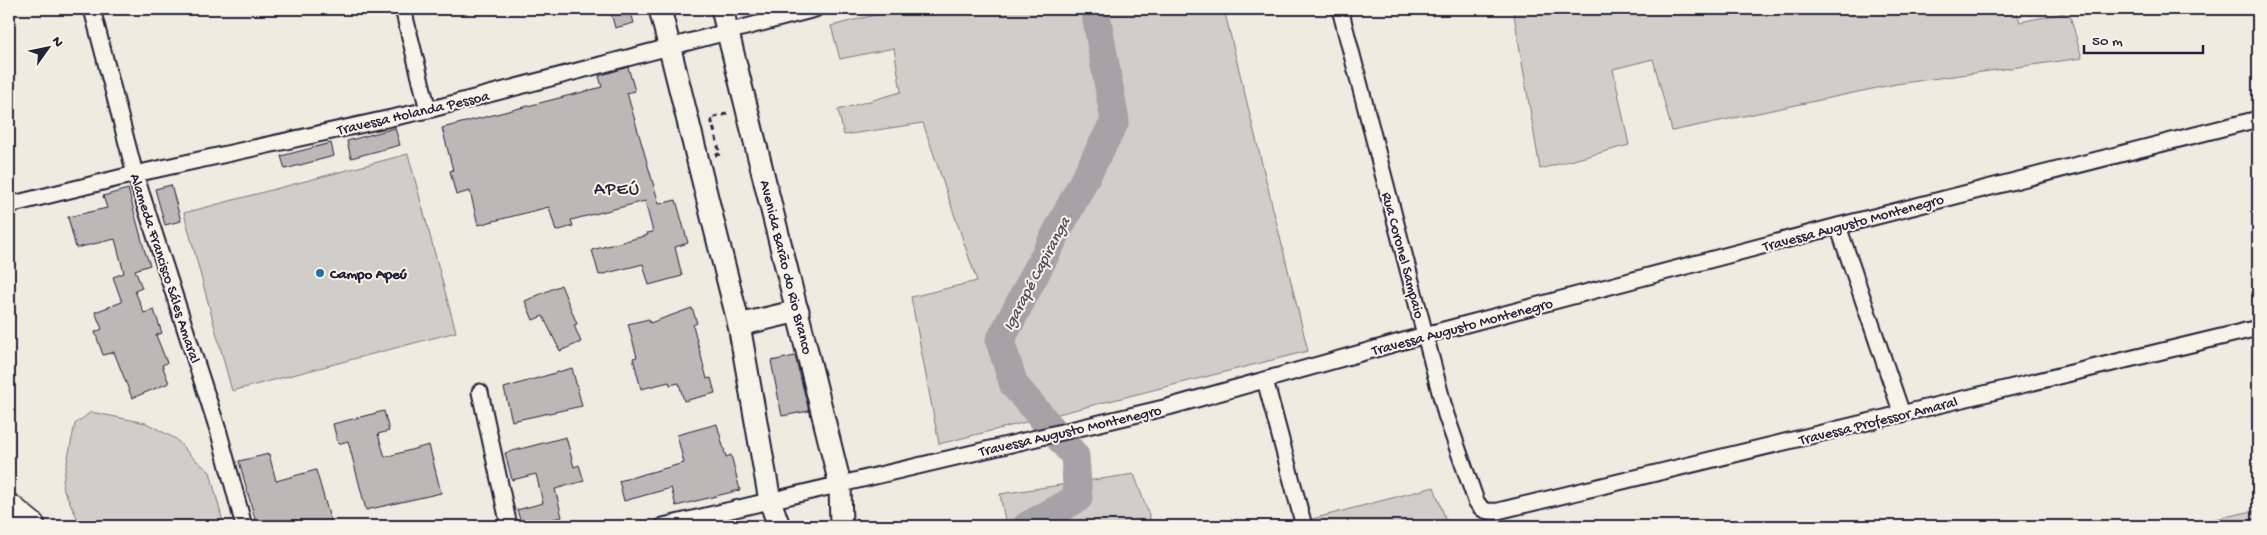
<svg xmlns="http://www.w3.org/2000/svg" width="2267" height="535" font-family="'Gochi Hand',sans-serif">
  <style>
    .green { fill: #d1cdc9; stroke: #7a7882 }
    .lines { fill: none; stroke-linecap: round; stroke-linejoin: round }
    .river { stroke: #a6a3a6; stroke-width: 29 }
    .building { fill: #bbb8b7; stroke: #22223b }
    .street-casing { stroke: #22223b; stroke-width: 19 }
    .secondary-casing { stroke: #22223b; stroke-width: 25 }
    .highway-casing { stroke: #22223b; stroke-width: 31 }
    .path { stroke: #22223b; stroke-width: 3; stroke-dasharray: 5 4; stroke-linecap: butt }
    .street { stroke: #f7f3e8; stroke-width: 15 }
    .secondary { stroke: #f7f3e8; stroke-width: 21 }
    .highway { stroke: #f7f3e8; stroke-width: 28 }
    .poi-dot { fill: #1f6fb2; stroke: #f7f3e8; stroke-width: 2 }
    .labels { text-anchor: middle; stroke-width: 4; stroke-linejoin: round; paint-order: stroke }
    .street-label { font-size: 15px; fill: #22223b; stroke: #f7f3e8 }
    .poi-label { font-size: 15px; font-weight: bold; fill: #22223b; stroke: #f7f3e8; text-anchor: start }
    .water-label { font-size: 16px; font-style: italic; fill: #504f60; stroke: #f7f3e8 }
    .quarter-label { font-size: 18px; letter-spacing: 1px; fill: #22223b; stroke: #f7f3e8 }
  </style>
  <rect width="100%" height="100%" fill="#eeebe1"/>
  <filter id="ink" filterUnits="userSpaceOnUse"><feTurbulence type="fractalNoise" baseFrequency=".02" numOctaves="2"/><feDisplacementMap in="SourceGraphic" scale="10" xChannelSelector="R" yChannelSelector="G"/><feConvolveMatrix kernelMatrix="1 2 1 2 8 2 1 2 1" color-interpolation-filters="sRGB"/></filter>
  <g filter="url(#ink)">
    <g class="green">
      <polygon points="898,9 1224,9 1308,351 939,444 911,297 977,281 923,123 844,135 838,110 901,92 894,48 840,59 831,26"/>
      <polygon points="1513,9 2016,9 2020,22 2069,12 2082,58 1896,84 1672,131 1653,59 1613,69 1629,145 1540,169"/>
      <polygon points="408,154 456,332 232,391 184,213"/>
      <polygon points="91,412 146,423 176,439 191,456 210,472 224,526 81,526 62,486 75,424"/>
      <polygon points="1134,474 1153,526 1006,526 1000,494"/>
      <polygon points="1434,487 1448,526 1314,526 1312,519"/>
      <polygon points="2258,510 2258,526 2180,526"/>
    </g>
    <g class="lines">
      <polyline class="river" points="1027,526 1078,498 1075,456 1014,385 1000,341 1115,121 1095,9"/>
    </g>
    <g class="building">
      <polygon points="610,9 630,9 634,23 615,28"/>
      <polygon points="628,67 635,91 627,93 659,204 676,200 688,243 675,247 682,276 649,285 643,264 599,275 592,250 648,235 647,233 653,232 645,201 571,220 573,226 556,231 549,207 478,225 470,191 456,195 450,171 453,170 442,128 602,87 599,76"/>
      <polygon points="395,128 400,145 351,158 347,141"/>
      <polygon points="331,143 334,156 285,169 281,156"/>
      <polygon points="171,185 181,221 165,225 155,189"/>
      <polygon points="128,189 145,252 150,265 135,270 142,288 135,291 144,313 154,310 162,333 156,335 167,363 162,365 169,383 132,398 114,352 103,355 95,332 102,329 95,312 122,302 113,277 124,273 115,239 76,248 68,217 107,208 103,196"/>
      <polygon points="561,285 577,324 574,325 581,342 560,351 543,316 533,320 525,301"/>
      <polygon points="692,308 697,323 693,325 707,379 711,378 715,393 684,401 679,383 670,385 669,382 641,389 633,358 637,357 628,324 649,319 650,323"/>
      <polygon points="795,356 809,411 782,416 771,361"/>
      <polygon points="572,368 582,406 512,421 504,388"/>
      <polygon points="384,411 389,431 378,434 385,457 429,445 441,493 366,510 348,441 338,444 333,424"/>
      <polygon points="717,424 726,457 731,455 740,490 676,506 671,488 624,501 619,481 684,463 677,435"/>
      <polygon points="566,437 574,467 579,465 584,481 555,489 562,517 522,526 517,510 543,503 536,474 512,480 505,453"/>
      <polygon points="269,454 276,481 316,470 331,522 316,526 257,526 239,461"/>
    </g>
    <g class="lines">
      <g class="street-casing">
        <g id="street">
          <polyline points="92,9 135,174 219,433 244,526"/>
          <polyline points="403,9 428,110"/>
          <path d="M1340 9 1446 415 1476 501C1482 511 1486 512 1498 511L2258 328"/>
          <polyline points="9,205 135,174 428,110 815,9"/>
          <polyline points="1838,226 1902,414"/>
          <polyline points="1265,380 1304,526"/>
          <polyline points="480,392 509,526"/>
          <polyline points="663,526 1168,407 1425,335 1838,226 2258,119"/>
        </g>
      </g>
      <g class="secondary-casing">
        <g id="secondary">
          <polyline points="660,9 739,325 770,501 779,526"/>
          <polyline points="722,9 840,484 841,526"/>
          <polyline points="739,325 798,311"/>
        </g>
      </g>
      <g class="highway-casing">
        <polyline id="highway" points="9,508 31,526"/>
      </g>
      <polyline class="path" points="715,155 720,154 711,118 730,113"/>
      <use href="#street" class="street"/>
      <use href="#secondary" class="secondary"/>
      <use href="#highway" class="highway"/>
    </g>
  </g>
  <circle class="poi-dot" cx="320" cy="273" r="5"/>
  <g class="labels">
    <g class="street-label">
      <text transform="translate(413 112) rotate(-13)" y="5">Travessa Holanda Pessoa</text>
      <text transform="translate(1853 222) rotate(-15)" y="5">Travessa Augusto Montenegro</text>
      <text transform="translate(1404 255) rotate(75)" y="5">Rua Coronel Sampaio</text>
      <text transform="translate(787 267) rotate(76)" y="5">Avenida Barão do Rio Branco</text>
      <text transform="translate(166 268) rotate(72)" y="5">Alameda Francisco Sáles Amaral</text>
      <text transform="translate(1462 326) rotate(-15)" y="5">Travessa Augusto Montenegro</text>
      <text transform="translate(1878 420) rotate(-14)" y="5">Travessa Professor Amaral</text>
      <text transform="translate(1070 430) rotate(-13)" y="5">Travessa Augusto Montenegro</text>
    </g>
    <g class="poi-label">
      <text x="330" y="278">Campo Apeú</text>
    </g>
    <g class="water-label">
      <text transform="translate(1035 273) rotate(-62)" y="6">Igarapé Capiranga</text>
    </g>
    <g class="quarter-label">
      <text x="617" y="194">APEÚ</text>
    </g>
  </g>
  <rect width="2267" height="535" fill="none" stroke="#f7f3e8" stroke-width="30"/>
  <rect x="15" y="15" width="2237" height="505" fill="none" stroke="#22223b" stroke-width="2" filter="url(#ink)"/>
  <g transform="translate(48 48) rotate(57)" stroke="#f7f3e8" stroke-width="4" paint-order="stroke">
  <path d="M0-4L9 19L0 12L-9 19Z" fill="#22223b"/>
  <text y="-8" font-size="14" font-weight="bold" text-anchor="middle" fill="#22223b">N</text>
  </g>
  <path d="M2084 45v8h119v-8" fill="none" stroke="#22223b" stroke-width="2.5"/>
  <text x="2092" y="45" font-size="15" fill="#22223b" stroke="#f7f3e8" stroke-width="4" paint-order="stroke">50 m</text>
</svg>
